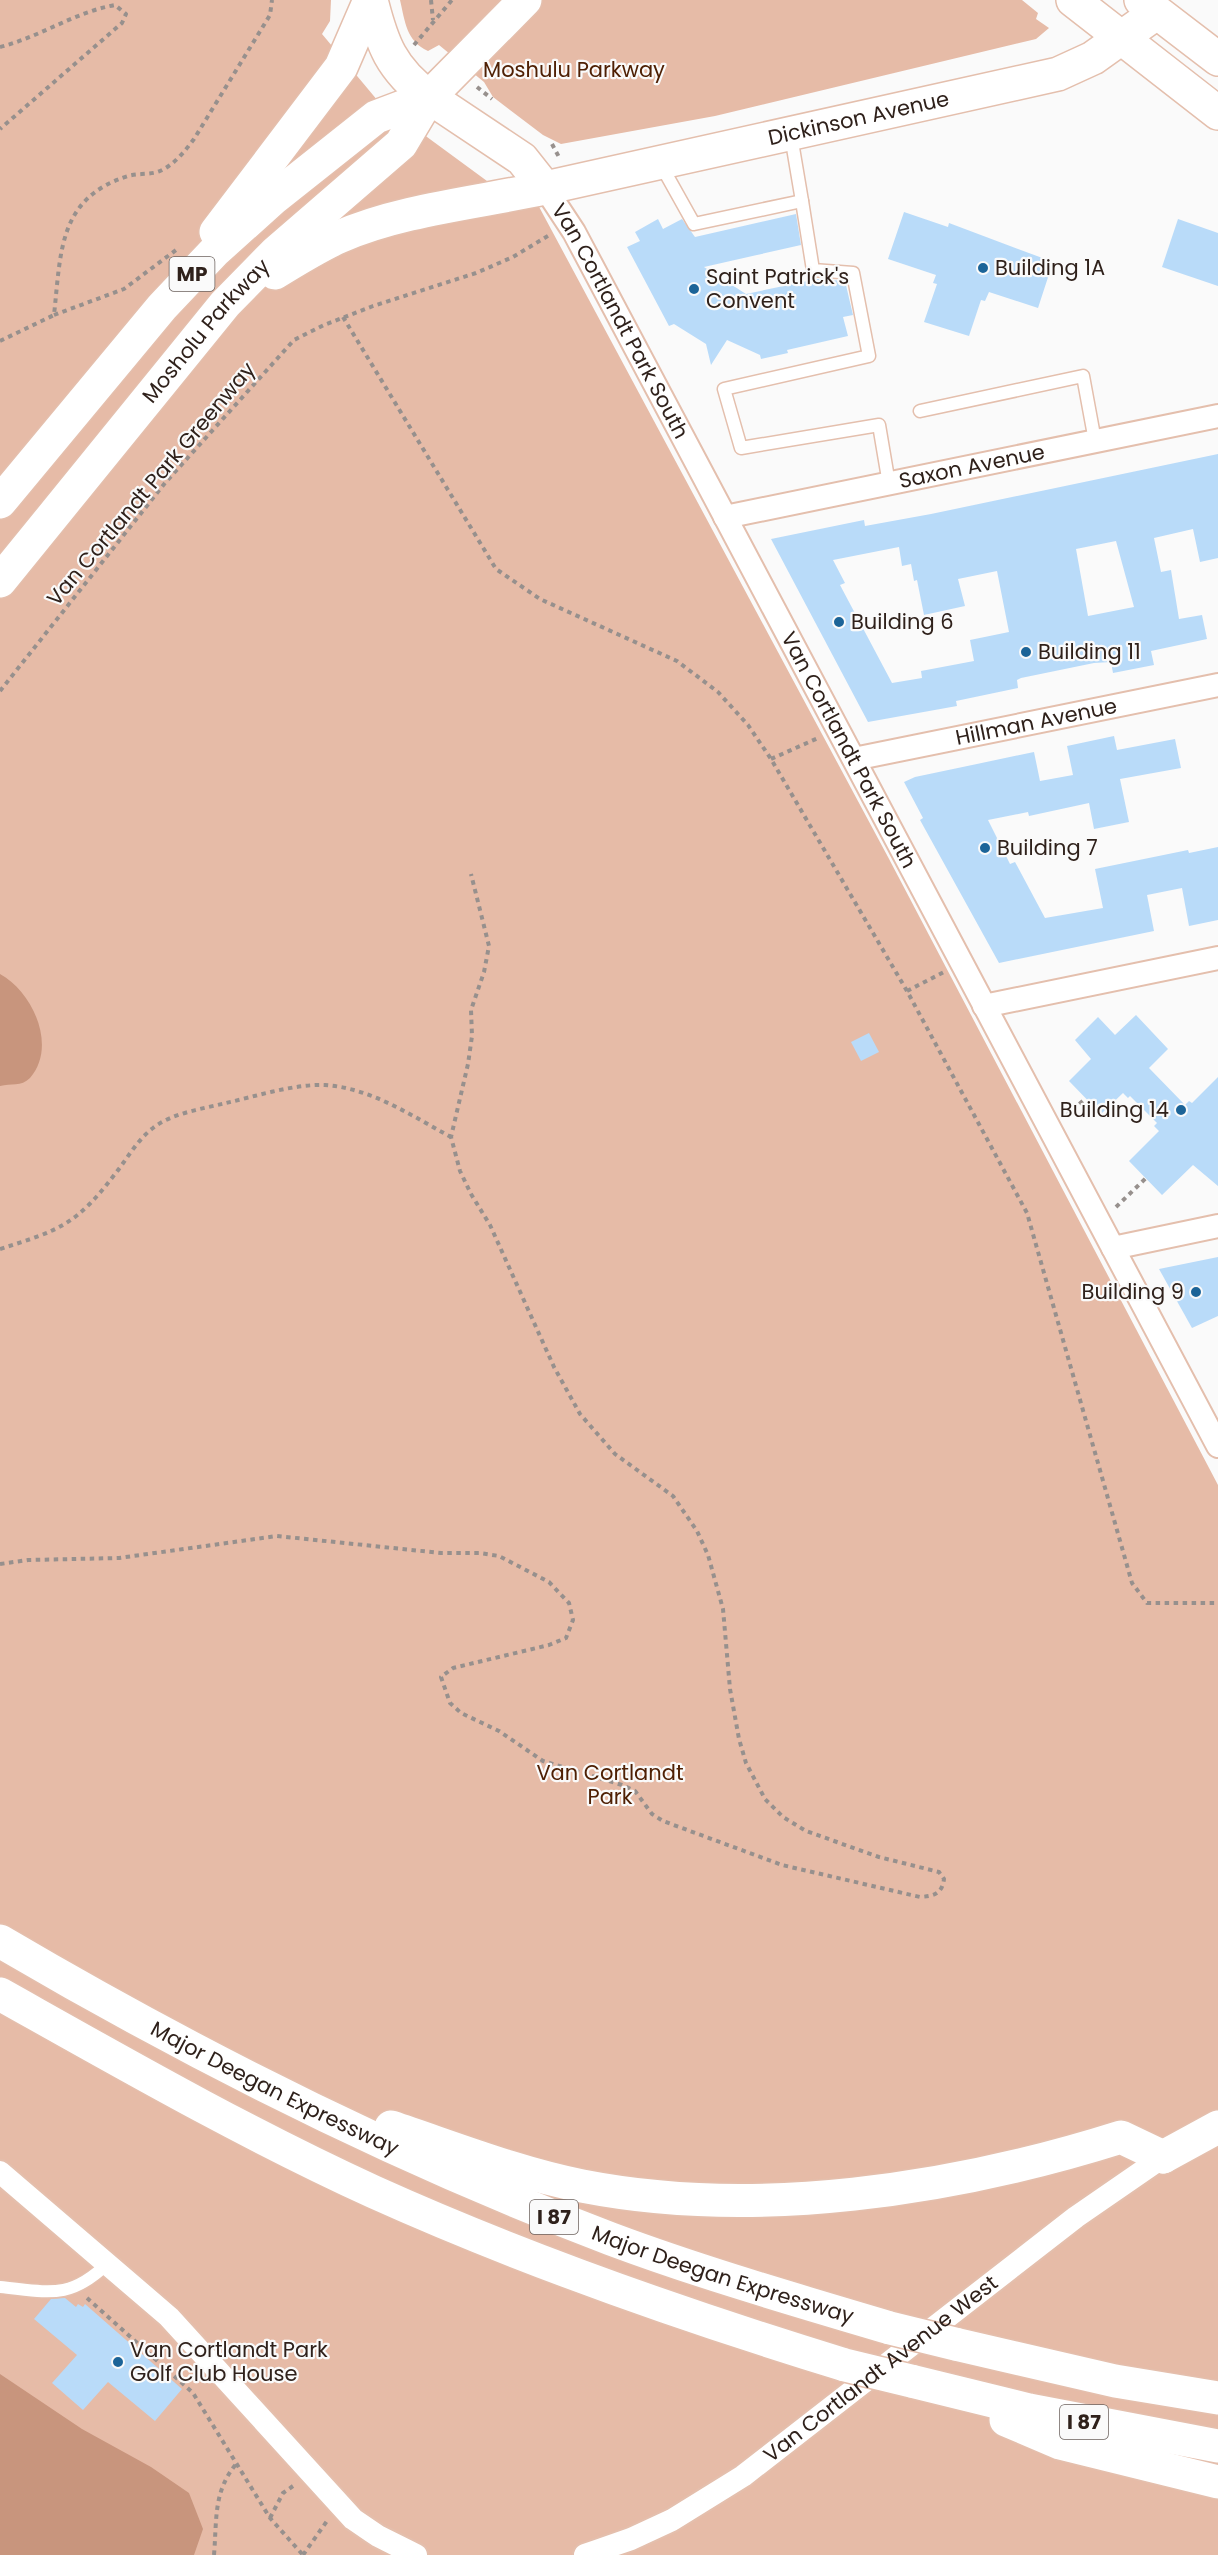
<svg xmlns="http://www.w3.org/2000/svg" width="1218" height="2555" font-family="Poppins,sans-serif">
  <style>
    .green { fill: #e6bba7 }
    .water { fill: #c8957d }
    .building { fill: #b9dbf9; fill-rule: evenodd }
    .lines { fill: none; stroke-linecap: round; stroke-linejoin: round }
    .service-casing { stroke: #e4bfad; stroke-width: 15 }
    .minor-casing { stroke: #e4bfad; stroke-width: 26 }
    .secondary-casing { stroke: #e4bfad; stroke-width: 36 }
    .primary-casing { stroke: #e4bfad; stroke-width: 36 }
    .motorway-casing { stroke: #e4bfad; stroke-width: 36 }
    .path { stroke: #97908d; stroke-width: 4; stroke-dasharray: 4.5 4.5; stroke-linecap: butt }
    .service { stroke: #fff; stroke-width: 12 }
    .minor { stroke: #fff; stroke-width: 22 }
    .secondary { stroke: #fff; stroke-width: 33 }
    .primary { stroke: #fff; stroke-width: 33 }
    .motorway { stroke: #fff; stroke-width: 33 }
    .motorway-bridge-casing { stroke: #e4bfad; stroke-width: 36; stroke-linecap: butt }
    .motorway-bridge { stroke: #fff; stroke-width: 33 }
    .poi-dot { fill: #1c6498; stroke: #fafafa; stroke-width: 2 }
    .labels { text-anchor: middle; stroke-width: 4.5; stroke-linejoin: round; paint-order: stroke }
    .shield { fill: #fafafa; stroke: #6c625e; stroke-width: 1.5 }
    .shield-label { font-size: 20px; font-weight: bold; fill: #2f211b }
    .park-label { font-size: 21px; fill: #4f2004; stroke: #fafafa }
    .street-label { font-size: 21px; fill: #2f211b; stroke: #fafafa }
    .poi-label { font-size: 21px; fill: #2f211b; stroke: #fafafa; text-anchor: start }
  </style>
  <rect width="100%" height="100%" fill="#fafafa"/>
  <g class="green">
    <polygon points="0,0 331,0 330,21 322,34 378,101 487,181 537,203 888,857 1218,1485 1218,2555 0,2555"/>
    <path d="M400 0H1022L1038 13 1036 19 1049 28 1036 39 715 116 561 144 543 135 493 97 484 82 439 45 428 51C406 41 405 21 400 0Z"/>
  </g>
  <g class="water">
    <path d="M0 974C32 991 58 1046 30 1078 21 1087 11 1083 0 1086Z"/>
    <polygon points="0,2374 82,2429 151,2467 189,2493 203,2529 194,2555 0,2555"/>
  </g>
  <g class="building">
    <polygon points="904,212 948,227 949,223 1053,262 1038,308 989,292 985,301 981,300 969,336 924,322 937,284 933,283 936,275 888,259"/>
    <polygon points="796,214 801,245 704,267 746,294 817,279 845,281 853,315 843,317 848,336 787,350 788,353 761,359 760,355 727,340 711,365 706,344 674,324 669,326 627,247 640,241 635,232 658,219 663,229 682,219 695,237"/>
    <polygon points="1178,219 1218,233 1218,286 1162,267"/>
    <path d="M1218 454V558L1200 562 1193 529 1154 538 1161 572 1171 570 1179 619 1202 615 1207 639 1151 651 1154 665 1113 673 1111 662 1094 663 1021 678 1017 680 1018 688 956 701 957 706 868 722 771 539 864 520 865 526 931 514ZM1116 541 1134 607 1088 616 1076 549ZM899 547 902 566 911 564 914 581 917 580 924 615 965 606 958 579 997 571 1009 632 970 640 974 661 921 671 922 678 892 683 840 585 845 583 833 560Z"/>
    <polygon points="1114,736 1117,750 1175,739 1181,768 1120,779 1129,822 1094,829 1089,803 1029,816 1028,812 988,820 1010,864 1015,862 1045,918 1103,908 1095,869 1188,850 1189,853 1218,847 1218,920 1189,926 1182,888 1147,895 1154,931 999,963 920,820 923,818 904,782 915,777 1034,752 1040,781 1073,775 1067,746"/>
    <polygon points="1136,1015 1168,1049 1149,1068 1185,1105 1189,1101 1192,1103 1218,1077 1218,1186 1193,1165 1162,1195 1129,1161 1159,1131 1154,1126 1157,1123 1130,1096 1128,1098 1123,1093 1101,1114 1069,1081 1091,1059 1075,1040 1098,1017 1115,1035"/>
    <polygon points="869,1033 879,1052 861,1061 851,1042"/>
    <polygon points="1218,1257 1218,1316 1192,1328 1159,1269"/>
    <polygon points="65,2298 76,2307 78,2304 83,2307 85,2304 182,2389 155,2421 108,2382 83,2410 52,2383 77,2355 34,2319 51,2299"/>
  </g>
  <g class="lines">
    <g class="service-casing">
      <g id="service">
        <polyline points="661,165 694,224 802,201 791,136"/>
        <polyline points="802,201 813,270 853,273 869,356 724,389 741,448 879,425 889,484"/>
        <polyline points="920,411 1083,376 1095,441"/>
        <path d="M0 2287C49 2292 70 2300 108 2263"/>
      </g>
    </g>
    <g class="minor-casing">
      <g id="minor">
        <path id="s1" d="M545 188 574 232 1218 1446"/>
        <path id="s2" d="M725 517 1218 416"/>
        <path id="s3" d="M854 759 1218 685"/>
        <polyline points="984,1006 1218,958"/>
        <polyline points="1113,1248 1218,1226"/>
        <polyline points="0,2172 169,2317 353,2519 378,2536 416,2555"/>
        <path id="s4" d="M585 2555 631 2539 672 2520 743 2476 1076 2217 1163 2157"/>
      </g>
    </g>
    <g class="secondary-casing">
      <g id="secondary">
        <polyline points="1073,0 1218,113"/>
        <polyline points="1141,0 1218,59"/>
        <path id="s5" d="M429 97 522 159 545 188 1058 74 1093 58 1156 13"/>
        <polyline points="1163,2157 1218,2127"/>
      </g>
    </g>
    <g class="primary-casing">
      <path id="primary" d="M371 0C382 44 391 69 429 97L525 0"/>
    </g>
    <g class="motorway-casing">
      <g id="motorway">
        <polyline points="216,232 341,67 370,0"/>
        <path d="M275 273C296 260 317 247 339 237 399 210 481 202 545 188"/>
        <polyline points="0,502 162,307 215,251 274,198 376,117 429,97"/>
        <path id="s6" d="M0 581 225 304 275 253 401 144 429 97"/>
        <path id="s7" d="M0 1941C197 2057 396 2157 611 2239 702 2273 796 2300 890 2328"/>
        <path d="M0 1994C123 2063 245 2133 374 2192 527 2261 685 2316 845 2365"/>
        <path d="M391 2127C454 2148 517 2173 582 2186 756 2220 953 2190 1121 2137L1163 2157"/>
        <polyline points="955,2344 1115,2381 1218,2398"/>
        <polyline points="911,2381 1029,2410 1218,2446"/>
        <polyline points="1006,2420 1060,2443 1218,2482"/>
      </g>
    </g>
    <g class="path">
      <polyline points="431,0 433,20"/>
      <polyline points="414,45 452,0"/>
      <path d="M0 47C40 37 75 12 115 5L126 14 122 23 0 129"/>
      <polyline points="477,87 492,99"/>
      <polyline points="552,144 560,159"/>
      <polyline points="54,315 124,289 176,250"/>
      <polyline points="343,317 496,569 540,599 677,661 718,692 748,725 771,759 907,991 1027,1213 1132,1583 1147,1603 1218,1603"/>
      <path d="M0 341 54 315C61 252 58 198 128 176 138 173 151 175 160 171 174 165 185 151 194 139L270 15 272 0"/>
      <polyline points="0,691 165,483 294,340 324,325 373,306 476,273 513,257 551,234"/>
      <polyline points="771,759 818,738"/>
      <polyline points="907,991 944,972"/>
      <polyline points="1066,1116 1086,1098"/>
      <polyline points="1116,1207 1146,1178"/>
      <path d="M0 1249C60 1230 76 1225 115 1174 127 1159 137 1140 153 1128 172 1113 202 1109 226 1103 257 1096 293 1084 325 1085 371 1088 412 1116 451 1137"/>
      <path d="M0 1564 28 1560 119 1558 277 1536 441 1553H480L499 1556 549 1582 569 1603 573 1620 566 1638 549 1645 453 1668 441 1677 450 1703 461 1713 499 1731 543 1761 622 1785 635 1791 652 1814 663 1821 782 1865 920 1897C934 1896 942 1894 944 1879L939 1872 879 1857 806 1831 783 1817 765 1799 746 1763 739 1739 730 1689 723 1609 708 1555 697 1531 673 1496 615 1454 580 1414 554 1367 490 1225 471 1194 460 1171 451 1137 468 1064 472 1036 471 1010 484 972 489 946 471 874"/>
      <polyline points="87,2298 193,2393 270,2518 303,2555"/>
      <polyline points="270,2518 283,2493 293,2486"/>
      <path d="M214 2555C217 2519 213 2491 237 2463"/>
      <polyline points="303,2555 327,2521"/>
    </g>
    <use href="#service" class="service"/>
    <use href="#minor" class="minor"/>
    <use href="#secondary" class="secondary"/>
    <use href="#primary" class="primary"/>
    <use href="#motorway" class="motorway"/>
    <g class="motorway-bridge-casing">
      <g id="motorway-bridge">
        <polyline points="890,2328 955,2344"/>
        <polyline points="845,2365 911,2381"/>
      </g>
    </g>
    <use href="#motorway-bridge" class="motorway-bridge"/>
  </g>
  <g class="poi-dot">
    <circle cx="983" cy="268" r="6"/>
    <circle cx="694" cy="289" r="6"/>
    <circle cx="839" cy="622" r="6"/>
    <circle cx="1026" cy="652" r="6"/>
    <circle cx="985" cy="848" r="6"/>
    <circle cx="1181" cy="1110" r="6"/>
    <circle cx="1196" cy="1292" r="6"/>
    <circle cx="118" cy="2362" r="6"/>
  </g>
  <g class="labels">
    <g class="shield">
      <rect x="169.5" y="257" width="45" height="34" rx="4.5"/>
      <rect x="530" y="2200" width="48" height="34" rx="4.5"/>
      <rect x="1060" y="2405" width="48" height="34" rx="4.5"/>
    </g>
    <g class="shield-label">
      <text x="192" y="281">MP</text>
      <text x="554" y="2224">I 87</text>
      <text x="1084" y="2429">I 87</text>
    </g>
    <g class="park-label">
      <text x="574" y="77">Moshulu Parkway</text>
      <text x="610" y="1780">Van Cortlandt<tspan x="610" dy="24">Park</tspan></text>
    </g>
    <g class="street-label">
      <text dy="7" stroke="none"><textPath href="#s5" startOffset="470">Dickinson Avenue</textPath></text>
      <text dy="7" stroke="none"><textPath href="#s1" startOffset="153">Van Cortlandt Park South</textPath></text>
      <text dy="7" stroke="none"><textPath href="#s6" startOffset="324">Mosholu Parkway</textPath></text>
      <text dy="7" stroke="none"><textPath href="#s2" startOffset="252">Saxon Avenue</textPath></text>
      <text transform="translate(151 484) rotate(-50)" y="7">Van Cortlandt Park Greenway</text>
      <text dy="7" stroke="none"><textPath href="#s3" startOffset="186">Hillman Avenue</textPath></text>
      <text dy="7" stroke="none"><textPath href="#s1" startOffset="639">Van Cortlandt Park South</textPath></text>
      <text dy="7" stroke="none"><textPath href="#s7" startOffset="312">Major Deegan Expressway</textPath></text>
      <text dy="7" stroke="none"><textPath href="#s7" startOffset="798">Major Deegan Expressway</textPath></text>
      <text dy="7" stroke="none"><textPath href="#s4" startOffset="352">Van Cortlandt Avenue West</textPath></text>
    </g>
    <g class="poi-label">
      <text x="995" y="275">Building 1A</text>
      <text x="706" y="284">Saint Patrick's<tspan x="706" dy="24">Convent</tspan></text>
      <text x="851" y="629">Building 6</text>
      <text x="1038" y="659">Building 11</text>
      <text x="997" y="855">Building 7</text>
      <text x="1169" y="1117" text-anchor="end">Building 14</text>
      <text x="1184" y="1299" text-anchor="end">Building 9</text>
      <text x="130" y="2357">Van Cortlandt Park<tspan x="130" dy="24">Golf Club House</tspan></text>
    </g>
  </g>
</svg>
